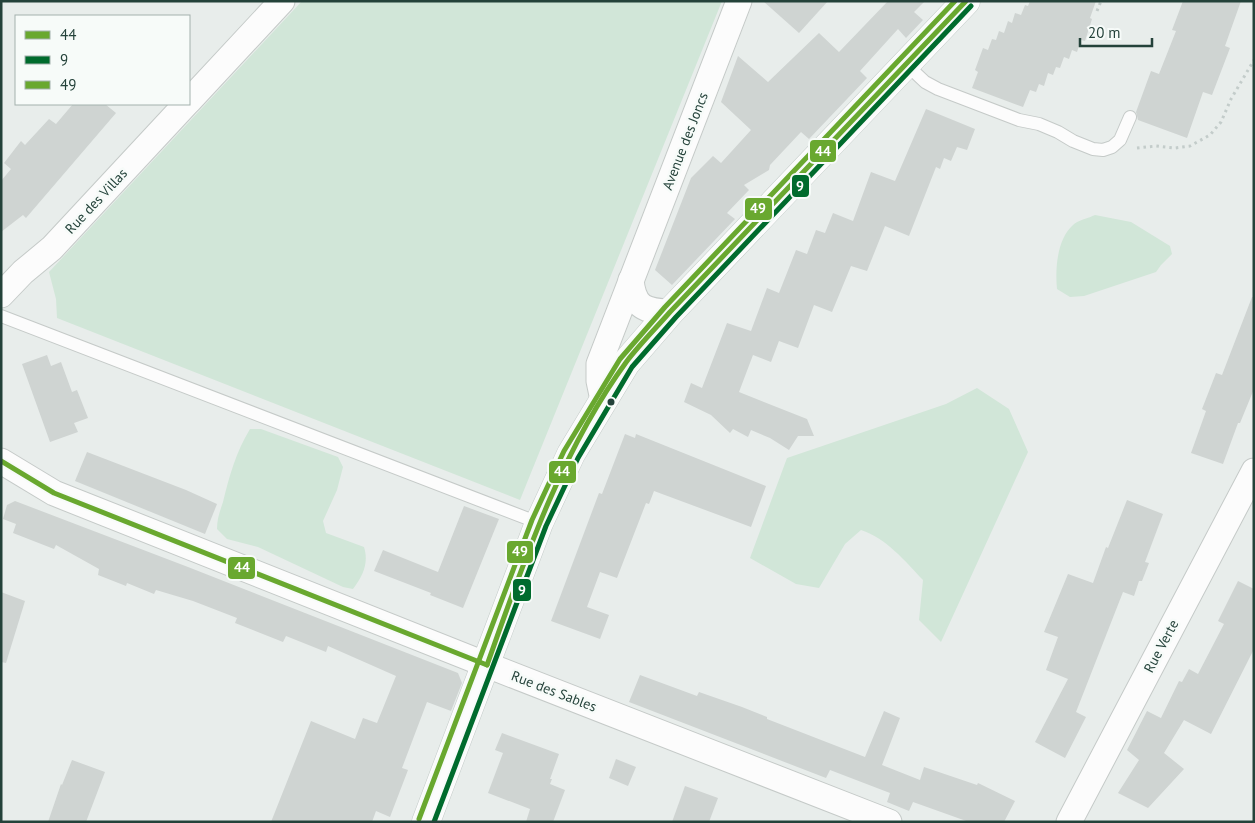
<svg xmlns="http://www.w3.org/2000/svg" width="1255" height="823" font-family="'PT Sans',sans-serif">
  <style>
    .green { fill: #d1e6d8 }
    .building { fill: #cfd4d2 }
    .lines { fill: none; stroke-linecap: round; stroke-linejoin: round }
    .lane-casing { stroke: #c5cac8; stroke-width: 14 }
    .street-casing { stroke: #c5cac8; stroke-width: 27 }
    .secondary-casing { stroke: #c3cbc8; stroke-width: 29 }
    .path { stroke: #c3ccca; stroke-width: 3; stroke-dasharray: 2.5 4; stroke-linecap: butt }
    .lane { stroke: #fcfcfc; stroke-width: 12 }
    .street { stroke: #fcfcfc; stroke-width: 25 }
    .secondary { stroke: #fcfcfc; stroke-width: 28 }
    .bus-1-casing { stroke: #f7fbf9; stroke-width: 9 }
    .bus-2-casing { stroke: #f7fbf9; stroke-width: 9 }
    .bus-3-casing { stroke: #f7fbf9; stroke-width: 9 }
    .bus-1 { stroke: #69a82f; stroke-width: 5 }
    .bus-2 { stroke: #006b2d; stroke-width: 5 }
    .bus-3 { stroke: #69a82f; stroke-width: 5 }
    .bus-dot { fill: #24423a; stroke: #f7fbf9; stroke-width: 2 }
    .labels { text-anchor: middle; stroke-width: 5; stroke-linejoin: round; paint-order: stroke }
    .street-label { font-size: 14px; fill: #24423a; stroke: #f7fbf9 }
    .line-badge { stroke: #f7fbf9; stroke-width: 2 }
    .badge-label { font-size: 14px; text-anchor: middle; font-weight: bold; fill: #fff }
  </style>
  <rect width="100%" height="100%" fill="#e8edeb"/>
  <g class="green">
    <polygon points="302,1 722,1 520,500 57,318 56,299 49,272"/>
    <path d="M1095 215 1131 222 1170 246 1172 254 1161 265 1156 272 1084 296 1070 297 1057 289C1055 269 1057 239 1073 225 1078 220 1089 218 1095 215Z"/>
    <path d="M977 388 1009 409 1028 452 941 642 919 620 923 580C905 561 886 538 861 530L845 544 819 588 796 584 750 558 787 458 946 404Z"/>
    <path d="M250 429H261L338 457 343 467 337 490 323 521 326 533 364 547C369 563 363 576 353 589L343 587 258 547 227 539 217 529C217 519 220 511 223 502 229 477 236 452 250 429Z"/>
  </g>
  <g class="building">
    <polygon points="763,1 828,1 799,33"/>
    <polygon points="888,1 925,1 914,12 923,20 906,38 898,29 860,71 867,78 809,139 801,132 770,165 769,170 744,185 749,190 727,213 735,219 672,285 655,270 691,178 713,156 721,163 751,130 721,102 738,56 768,82 819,33 839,52"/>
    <polygon points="1030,1 1096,1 1090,18 1092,19 1085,41 1081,40 1077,52 1072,50 1069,59 1064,57 1060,68 1056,67 1053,75 1048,73 1044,86 1039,84 1036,92 1030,90 1023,107 972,88 978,72 975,70 983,48 988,50 992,39 996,40 999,31 1004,33 1008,21 1012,23 1015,13 1021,15 1025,5 1028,6"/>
    <polygon points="1183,1 1241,1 1225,46 1230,48 1212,95 1203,92 1187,138 1138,120 1136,112 1151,71 1159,74 1176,31 1172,30"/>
    <polygon points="73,104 105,104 116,113 26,218 23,215 1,232 1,181 11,169 4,163 21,141 25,145 49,119 56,124"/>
    <polygon points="926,109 975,129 967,150 957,147 951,161 944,158 940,169 936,167 909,236 885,226 867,271 851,266 832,312 814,305 798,348 779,341 771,362 753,355 739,392 807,419 814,436 798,436 789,450 770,438 751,430 748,437 733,429 730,433 711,415 684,402 691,383 702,388 727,323 751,331 767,288 779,293 796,250 807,254 816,230 825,233 833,213 853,221 871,172 895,181"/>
    <polygon points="1252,297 1254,297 1254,389 1240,423 1238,423 1223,464 1191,453 1206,411 1202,409 1216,373 1222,375"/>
    <polygon points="47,355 51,366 61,362 72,392 77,390 88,418 74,423 78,432 50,442 22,364"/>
    <polygon points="625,434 635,438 636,434 766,486 751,527 654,491 649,504 646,503 617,578 600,572 587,607 609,615 600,639 551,621 599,493 602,494"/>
    <polygon points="87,452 186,490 217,504 205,534 75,481"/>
    <polygon points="1127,500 1163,514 1145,562 1149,563 1142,581 1139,581 1134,596 1123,592 1076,712 1086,717 1065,758 1035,742 1068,679 1046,670 1058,637 1044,632 1068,574 1093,583 1106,547 1108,548"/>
    <polygon points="15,501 188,567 458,673 462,683 451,711 427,702 402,768 408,770 390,817 376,811 372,822 271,822 311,721 355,739 363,718 377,723 396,676 328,646 326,652 286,636 283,642 235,623 237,618 193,601 156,590 154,594 127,583 126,586 98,575 99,569 56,545 54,549 13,533 16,524 3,519 7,505"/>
    <polygon points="464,506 499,519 463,608 430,595 431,593 374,571 383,550 438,572"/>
    <polygon points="1238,581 1254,589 1254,649 1211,734 1184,720 1164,753 1184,769 1148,808 1118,793 1139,760 1127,750 1147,711 1161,718 1179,681 1182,682 1189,669 1198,674 1224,624 1218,621"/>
    <polygon points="1,592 25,601 6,663 1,662"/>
    <polygon points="640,675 697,696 699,692 742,707 767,717 767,719 865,757 884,711 900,718 882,765 920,780 924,767 977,785 978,783 1015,801 1004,822 969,822 913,802 909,811 887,802 890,793 830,770 826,778 629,702"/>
    <polygon points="502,733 559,754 550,779 552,779 550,784 565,790 553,822 526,822 530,809 488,793 503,753 495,750"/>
    <polygon points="616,759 636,767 628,786 609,778"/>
    <polygon points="72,760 105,772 86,822 48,822 61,784 62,785"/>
    <polygon points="685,786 718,798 709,822 672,822"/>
  </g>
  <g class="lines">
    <g class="lane-casing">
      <g id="lane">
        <polyline points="906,64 925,82 938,89 1019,120 1039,124 1058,132 1073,141 1093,149 1103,150 1112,147 1120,140 1130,117"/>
        <polyline points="1,316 539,523"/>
      </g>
    </g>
    <g class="street-casing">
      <g id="street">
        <polyline points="189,101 282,1"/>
        <path d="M631 280C634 308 645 311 670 312"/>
        <polyline points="1,295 23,272 52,248 186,104"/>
        <polyline points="603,400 599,381 599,364 739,1"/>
        <polyline points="1,461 54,493 487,665 889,822"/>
        <polyline points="1069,822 1254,471"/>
      </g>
    </g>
    <g class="secondary-casing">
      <polyline id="secondary" points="426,822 539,523 571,454 626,363 670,312 966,1"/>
    </g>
    <g class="path">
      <polyline points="1097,11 1101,1"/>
      <polyline points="1137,148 1156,146 1175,148 1190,146 1210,135 1221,122 1231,99 1254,60"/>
    </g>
    <use href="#lane" class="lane"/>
    <use href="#street" class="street"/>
    <use href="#secondary" class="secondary"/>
    <g class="bus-1-casing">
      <g id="bus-1">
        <polyline points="1,461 54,493 487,665"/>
        <path d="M487 665C524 561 561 451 627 361 640 344 656 328 670 312L966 1"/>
      </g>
    </g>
    <g class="bus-2-casing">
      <polyline id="bus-2" points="434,822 546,526 578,458 632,367 676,317 971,6"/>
    </g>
    <g class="bus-3-casing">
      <polyline id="bus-3" points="419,819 532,520 564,451 620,359 665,307 955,1"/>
    </g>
    <use href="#bus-1" class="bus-1"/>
    <use href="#bus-2" class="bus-2"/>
    <use href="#bus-3" class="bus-3"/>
  </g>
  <circle class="bus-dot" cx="611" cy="402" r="4.5"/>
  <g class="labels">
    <g class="street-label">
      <text transform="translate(685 141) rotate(-69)" y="5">Avenue des Joncs</text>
      <text transform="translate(96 201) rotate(-47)" y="5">Rue des Villas</text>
      <text transform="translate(1161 646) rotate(-62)" y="5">Rue Verte</text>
      <text transform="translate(554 691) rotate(21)" y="5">Rue des Sables</text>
    </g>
  </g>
  <g class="line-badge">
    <rect x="809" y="139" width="28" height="24" rx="5" fill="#69a82f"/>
    <rect x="791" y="174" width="19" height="24" rx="5" fill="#006b2d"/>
    <rect x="744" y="197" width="29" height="24" rx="5" fill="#69a82f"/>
    <rect x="548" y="460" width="29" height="24" rx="5" fill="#69a82f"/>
    <rect x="506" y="540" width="28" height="24" rx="5" fill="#69a82f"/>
    <rect x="227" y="556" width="29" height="24" rx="5" fill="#69a82f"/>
    <rect x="512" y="578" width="20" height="24" rx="5" fill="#006b2d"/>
  </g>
  <g class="badge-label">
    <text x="823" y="156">44</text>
    <text x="800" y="191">9</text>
    <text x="758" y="213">49</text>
    <text x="562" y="476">44</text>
    <text x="520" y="556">49</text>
    <text x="242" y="572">44</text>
    <text x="522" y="595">9</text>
  </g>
  <rect width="1255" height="823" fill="none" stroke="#24423a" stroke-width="5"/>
  <rect x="15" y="15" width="175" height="90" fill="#f7fbf9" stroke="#a3b1ad"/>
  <rect x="25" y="31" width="25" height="8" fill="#69a82f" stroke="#a3b1ad"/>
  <text x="60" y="40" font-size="15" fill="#24423a">44</text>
  <rect x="25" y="56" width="25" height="8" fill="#006b2d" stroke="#a3b1ad"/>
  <text x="60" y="65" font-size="15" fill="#24423a">9</text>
  <rect x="25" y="81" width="25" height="8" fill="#69a82f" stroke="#a3b1ad"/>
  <text x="60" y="90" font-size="15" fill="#24423a">49</text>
  <path d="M1080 38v8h72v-8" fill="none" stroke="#24423a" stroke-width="2.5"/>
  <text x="1088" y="38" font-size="15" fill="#24423a" stroke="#f7fbf9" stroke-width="4" paint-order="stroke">20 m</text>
</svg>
